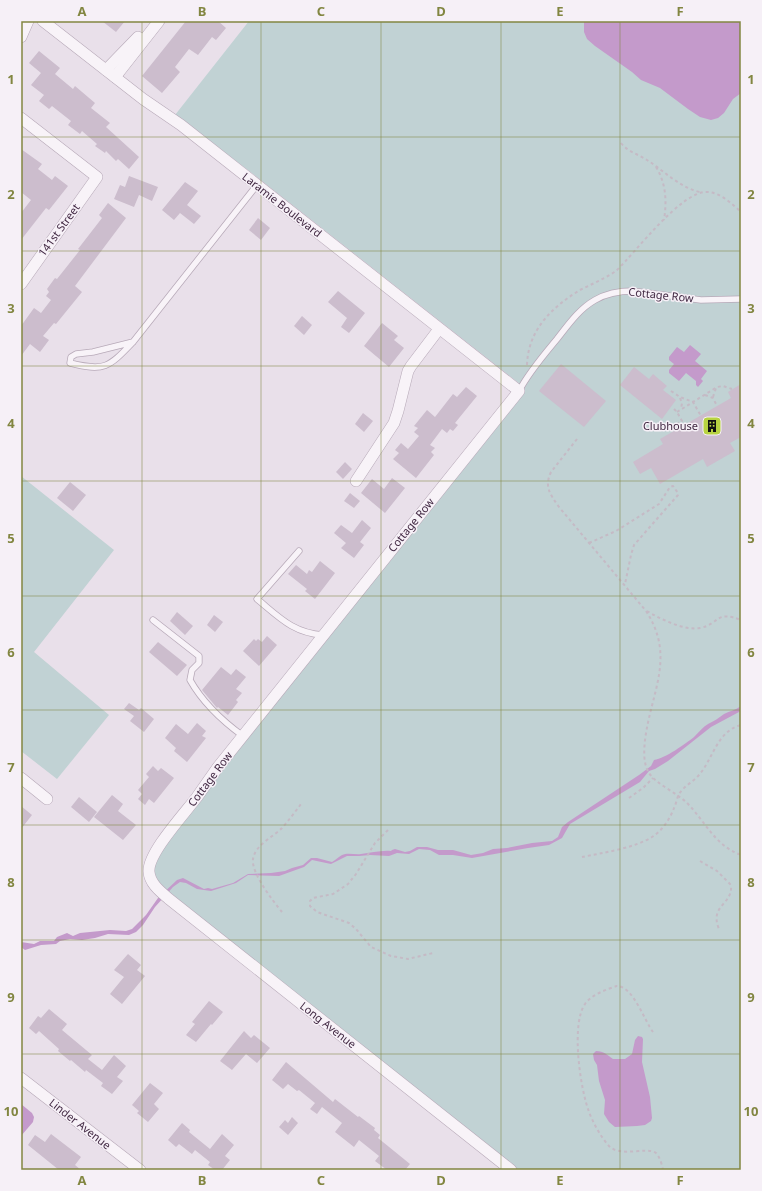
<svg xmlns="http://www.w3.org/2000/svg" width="762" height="1191" font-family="'Noto Sans',sans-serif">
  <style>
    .green { fill: #c1d2d4 }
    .water { fill: #c49acb }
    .building { fill: #ccbdcd }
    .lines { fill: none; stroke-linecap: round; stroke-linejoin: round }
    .lane-casing { stroke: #b7a9b8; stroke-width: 7 }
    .street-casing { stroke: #b7a9b8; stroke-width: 12 }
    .path { stroke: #c5bac5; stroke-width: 2; stroke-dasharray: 3 3; stroke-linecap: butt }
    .lane { stroke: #f8f3f8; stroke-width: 5.5 }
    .street { stroke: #f8f3f8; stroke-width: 11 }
    .grid { fill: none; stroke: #828641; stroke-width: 1; stroke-opacity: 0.55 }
    .labels { text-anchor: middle; stroke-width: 3; stroke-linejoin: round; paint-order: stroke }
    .street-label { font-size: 11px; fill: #412842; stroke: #f6f0f7 }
    .poi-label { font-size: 11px; fill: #412842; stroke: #f6f0f7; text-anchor: end }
    .neatline { fill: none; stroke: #828641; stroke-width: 1.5 }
    .grid-label { font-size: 13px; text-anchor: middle; font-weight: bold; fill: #828641 }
  </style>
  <rect width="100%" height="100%" fill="#e9e0ea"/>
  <g class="green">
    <polygon points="249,21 741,21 741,1170 518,1170 170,894 160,885 153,874 157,857 225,764 525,388 253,174 175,115"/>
    <polygon points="21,476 114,550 34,652 109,715 57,779 21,751"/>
  </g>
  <g class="water">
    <polygon points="584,21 741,21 741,93 733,99 724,113 718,118 711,120 700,117 688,109 660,88 641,80 632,72 595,46 587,39 584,32"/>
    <polygon points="690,345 701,354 695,361 707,371 701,379 703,381 698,387 696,385 696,381 686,373 679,381 669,373 669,370 674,364 669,360 669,357 677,347 684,352"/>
    <path d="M741 706V710L739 712 711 727 668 761 655 769 649 771 640 782 570 824 562 838 549 845 528 848 472 858 453 855H439L430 850 419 849 409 854 397 853 389 856 370 855 359 856H347L331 864 312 860 304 867 279 876 248 875 236 883 211 891 197 889 186 883 180 882 173 887 155 907 143 925 136 932 129 935 108 934 95 938 82 940 70 939 60 941 56 944 41 945 25 950 21 947V942L34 944 40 941H54L57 937 67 933 73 936 80 933 110 930 126 931 132 929 146 915 158 898 177 880 183 878 204 889 208 888 212 889 233 883 248 874 271 873 285 871 292 868 303 865 311 858H317L332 862C336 860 338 857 342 855 348 852 355 855 361 854 371 853 381 850 391 851L392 850 395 849 405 852 410 851 417 847H427L438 850H453L471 855 483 853 493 849 507 848 532 843 552 841 558 837 562 827 568 822 639 775 651 766 654 760C666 758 685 744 694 737 699 732 703 727 708 724 714 721 719 718 724 714 730 711 736 710 741 706Z"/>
    <path d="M638 1036 642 1037 643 1039 642 1062 650 1097 652 1118 651 1121 645 1125 637 1126 615 1127 609 1122 604 1114 605 1100 599 1081 597 1065 594 1060 593 1054 596 1051C604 1051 607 1055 613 1059H625L632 1054 635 1040Z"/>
    <polygon points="21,1104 32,1113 34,1117 33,1122 21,1136"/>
  </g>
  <g class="building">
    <polygon points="102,21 125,21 116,32"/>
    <polygon points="186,21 218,21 226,28 216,40 212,37 198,55 189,49 175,67 180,72 162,93 142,76"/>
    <polygon points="39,51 60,68 55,74 73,89 75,86 95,103 91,108 110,123 106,127 139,157 129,169 118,159 116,161 106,151 105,153 95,146 97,144 82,131 80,134 68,125 71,121 52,106 49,109 39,101 44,95 31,85 41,73 29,63"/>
    <polygon points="21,149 42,164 38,169 52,180 55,176 68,186 49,210 46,208 21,240 21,213 31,200 21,192"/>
    <polygon points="129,176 158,187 152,201 139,195 134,207 114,199 120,185 125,187"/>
    <polygon points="185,182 198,191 187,205 201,216 194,224 180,213 174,220 162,210"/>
    <polygon points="108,203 126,218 75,286 82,292 56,324 54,323 43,336 49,340 40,352 30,344 21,356 21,326 34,308 41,313 51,300 46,296 49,292 47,289 55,278 57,279 80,250 78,249 102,218 99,215"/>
    <polygon points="258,218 270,228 261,240 249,230"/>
    <polygon points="338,291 365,313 349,333 341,327 347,318 328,302"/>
    <polygon points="302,316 312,325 304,335 294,326"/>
    <polygon points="382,323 398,336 394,340 404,348 389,367 364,346"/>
    <polygon points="561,364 606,401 584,427 539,391"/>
    <polygon points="634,367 649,379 653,374 667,386 663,390 676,400 662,419 620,385"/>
    <polygon points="741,384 741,437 730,443 735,451 707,467 703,459 660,484 651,468 640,474 633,462 663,444 660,439 731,398 728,392"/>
    <polygon points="466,387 477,396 455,423 458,425 453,431 450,429 447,433 442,429 430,445 435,448 431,452 434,455 416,478 393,459 399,453 395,450 401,443 408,449 419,436 414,432 418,428 414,426 427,410 435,417 453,394 457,397"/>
    <polygon points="363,413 373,421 364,432 355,424"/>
    <polygon points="345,462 352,469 343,479 336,472"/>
    <polygon points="392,478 405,488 385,513 361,493 372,479 384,489"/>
    <polygon points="70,482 86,495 73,511 57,498"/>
    <polygon points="350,493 360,501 354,508 344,501"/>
    <polygon points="362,520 371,528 360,542 364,545 354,558 341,548 346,543 334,533 341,525 352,533"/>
    <polygon points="320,561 335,573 315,599 305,591 307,589 288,574 296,565 307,574 309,570 312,572"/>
    <polygon points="177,612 193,626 185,635 170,621"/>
    <polygon points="214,615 223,622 215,632 207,625"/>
    <polygon points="267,636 277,645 259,666 243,651 254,639 256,641 258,639 262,642"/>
    <polygon points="158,642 187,665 177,676 149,652"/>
    <polygon points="221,667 231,675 236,669 246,677 236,689 242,693 236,700 238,702 228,715 218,707 217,708 202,690"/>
    <polygon points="129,703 139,710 141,708 154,719 144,732 130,721 134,716 124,709"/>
    <polygon points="197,723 206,731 202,736 206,738 187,762 174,751 176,748 165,738 176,724 188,734"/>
    <polygon points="153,766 158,771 161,768 174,778 154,803 149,799 145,805 138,799 142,794 138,790 149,777 146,774"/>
    <polygon points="112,795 123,804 118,811 136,825 123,840 94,817"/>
    <polygon points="79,797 97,812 89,822 71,807"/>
    <polygon points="21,806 32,815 21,829"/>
    <polygon points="128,954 141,965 137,970 145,976 122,1004 110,994 124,977 114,970"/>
    <polygon points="209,1001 223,1012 212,1025 211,1024 196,1042 186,1035 195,1024 192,1022"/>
    <polygon points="49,1009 67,1024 62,1030 92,1055 88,1059 102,1070 114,1055 126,1066 117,1077 123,1081 112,1094 101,1086 103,1083 86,1070 85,1072 71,1060 70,1061 58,1051 59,1049 39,1031 36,1034 29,1028 38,1016 41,1018"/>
    <polygon points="244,1031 251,1038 254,1035 270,1048 257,1063 246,1054 232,1070 220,1061"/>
    <polygon points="286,1062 333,1102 335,1099 358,1117 359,1116 375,1128 374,1130 380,1135 378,1138 410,1164 405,1170 387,1170 375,1161 379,1156 359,1140 354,1147 335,1132 342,1123 322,1107 317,1114 310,1109 315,1103 299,1090 297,1091 288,1084 283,1089 272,1080"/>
    <polygon points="150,1083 163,1093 154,1104 159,1109 148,1122 137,1113 139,1111 132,1105"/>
    <polygon points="292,1117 298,1123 288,1135 279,1127 285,1120 288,1123"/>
    <polygon points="182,1123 190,1130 189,1132 210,1149 222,1134 234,1145 225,1156 230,1160 222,1170 215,1170 208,1165 210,1162 195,1150 192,1154 179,1144 176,1147 168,1140"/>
    <polygon points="51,1134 81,1157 75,1165 81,1170 59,1170 28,1145 35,1135 45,1142"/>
  </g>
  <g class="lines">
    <g class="lane-casing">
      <g id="lane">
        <path d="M133 342 93 352 76 354 71 357 70 363C105 372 109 367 133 342L257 185"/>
        <path d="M519 391C529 372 543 356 557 339 568 325 579 309 595 300 607 293 620 291 633 291L701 300 741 299"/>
        <path d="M299 551 257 599C279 617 293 633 323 635"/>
        <path d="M153 620 199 656V663L192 670 190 680C203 703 221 720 243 736"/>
      </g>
    </g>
    <g class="street-casing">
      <g id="street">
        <path d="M43 21 143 99 181 125 519 391 218 767C211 777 204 787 197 797 185 813 147 854 149 872 150 884 161 892 169 899L511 1170"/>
        <polyline points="21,37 28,21"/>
        <polyline points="106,70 138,37"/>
        <polyline points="115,77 159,21"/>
        <polyline points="21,118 97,177 21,284"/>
        <polyline points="356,481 394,423 398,411 408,371 411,366 439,329"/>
        <polyline points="21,778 47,799"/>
        <polyline points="21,1078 140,1170"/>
      </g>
    </g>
    <g class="path">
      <path d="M621 143C628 152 638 154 647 160 663 170 680 188 700 192"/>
      <path d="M656 167C666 183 667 201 664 220"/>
      <path d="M527 365C528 330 552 307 580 290 592 284 604 279 616 271 636 252 681 191 707 192 720 192 732 204 741 212"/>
      <polyline points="671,391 680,397 693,402 701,416"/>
      <polyline points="705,395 713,398 717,406"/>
      <polyline points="713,397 716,388"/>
      <polyline points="680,398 682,403 681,409"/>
      <polyline points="674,409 677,412 682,421 678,423"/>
      <polyline points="677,412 717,387 723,386 732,389"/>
      <path d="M577 439 551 472C544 487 550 494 559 507L646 611C676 657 651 692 645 740 644 751 643 763 649 773 656 784 677 793 687 803 706 822 714 845 741 855"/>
      <polyline points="589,543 616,531 659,504 670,487 673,486 678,493 678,495 634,545 631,555 625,584"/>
      <path d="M647 611C660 619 685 631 700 628 720 624 715 610 741 620"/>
      <polyline points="629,798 643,788 653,778"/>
      <polyline points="388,830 375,843 356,874 348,884 333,894 313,898 310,901 310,906 317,912 349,923 356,929 371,947 391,956 408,959 433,953"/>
      <path d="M582 857C602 853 635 848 652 837 662 831 670 819 674 808 676 804 677 798 679 794 684 786 693 782 699 775 713 759 717 731 741 725"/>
      <path d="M700 861 717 871 731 885C733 905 709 905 719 929"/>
      <path d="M282 912C273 901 251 873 253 859 255 845 273 837 282 828 289 820 295 812 301 804"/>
      <path d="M653 1032C644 1020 633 986 617 986 607 989 591 995 585 1004 571 1024 580 1086 588 1109 592 1121 600 1136 609 1146 621 1158 646 1146 656 1153 660 1157 662 1165 663 1170"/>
    </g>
    <use href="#lane" class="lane"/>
    <use href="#street" class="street"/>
  </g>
  <path class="grid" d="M142 21V1170M261 21V1170M381 21V1170M501 21V1170M620 21V1170M21 137H741M21 251H741M21 366H741M21 481H741M21 596H741M21 710H741M21 825H741M21 940H741M21 1054H741"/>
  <defs>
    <g id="building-square" transform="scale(1)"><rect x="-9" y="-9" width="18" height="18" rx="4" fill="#b8d341" stroke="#f6f0f7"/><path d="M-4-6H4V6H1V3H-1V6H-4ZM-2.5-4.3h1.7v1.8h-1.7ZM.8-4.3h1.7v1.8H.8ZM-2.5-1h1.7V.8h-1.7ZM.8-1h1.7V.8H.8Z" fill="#111"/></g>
  </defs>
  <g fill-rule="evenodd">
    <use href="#building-square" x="712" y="426"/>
  </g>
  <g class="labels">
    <g class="street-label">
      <text transform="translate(282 205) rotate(38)" y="4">Laramie Boulevard</text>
      <text transform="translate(59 230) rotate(-54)" y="4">141st Street</text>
      <text transform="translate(661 295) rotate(6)" y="4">Cottage Row</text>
      <text transform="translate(411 525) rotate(-51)" y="4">Cottage Row</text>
      <text transform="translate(210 779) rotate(-53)" y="4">Cottage Row</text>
      <text transform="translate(328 1025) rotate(38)" y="4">Long Avenue</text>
      <text transform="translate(80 1124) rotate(38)" y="4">Linder Avenue</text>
    </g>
    <g class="poi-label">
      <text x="698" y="430">Clubhouse</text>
    </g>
  </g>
  <rect width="762" height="1191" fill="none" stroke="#f6f0f7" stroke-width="44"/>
  <rect x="22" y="22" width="718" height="1147" class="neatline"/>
  <g class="grid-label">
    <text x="82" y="16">A</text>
    <text x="202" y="16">B</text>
    <text x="321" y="16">C</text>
    <text x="441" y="16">D</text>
    <text x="560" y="16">E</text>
    <text x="680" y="16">F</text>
    <text x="11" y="84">1</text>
    <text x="751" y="84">1</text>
    <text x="11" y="199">2</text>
    <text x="751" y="199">2</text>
    <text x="11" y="313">3</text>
    <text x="751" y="313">3</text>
    <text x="11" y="428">4</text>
    <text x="751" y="428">4</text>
    <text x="11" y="543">5</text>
    <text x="751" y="543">5</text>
    <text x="11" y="657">6</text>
    <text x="751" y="657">6</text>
    <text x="11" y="772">7</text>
    <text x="751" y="772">7</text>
    <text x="11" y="887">8</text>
    <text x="751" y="887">8</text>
    <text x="11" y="1002">9</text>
    <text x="751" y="1002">9</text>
    <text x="11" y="1116">10</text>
    <text x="751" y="1116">10</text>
    <text x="82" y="1185">A</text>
    <text x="202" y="1185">B</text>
    <text x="321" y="1185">C</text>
    <text x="441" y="1185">D</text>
    <text x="560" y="1185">E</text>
    <text x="680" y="1185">F</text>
  </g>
</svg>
